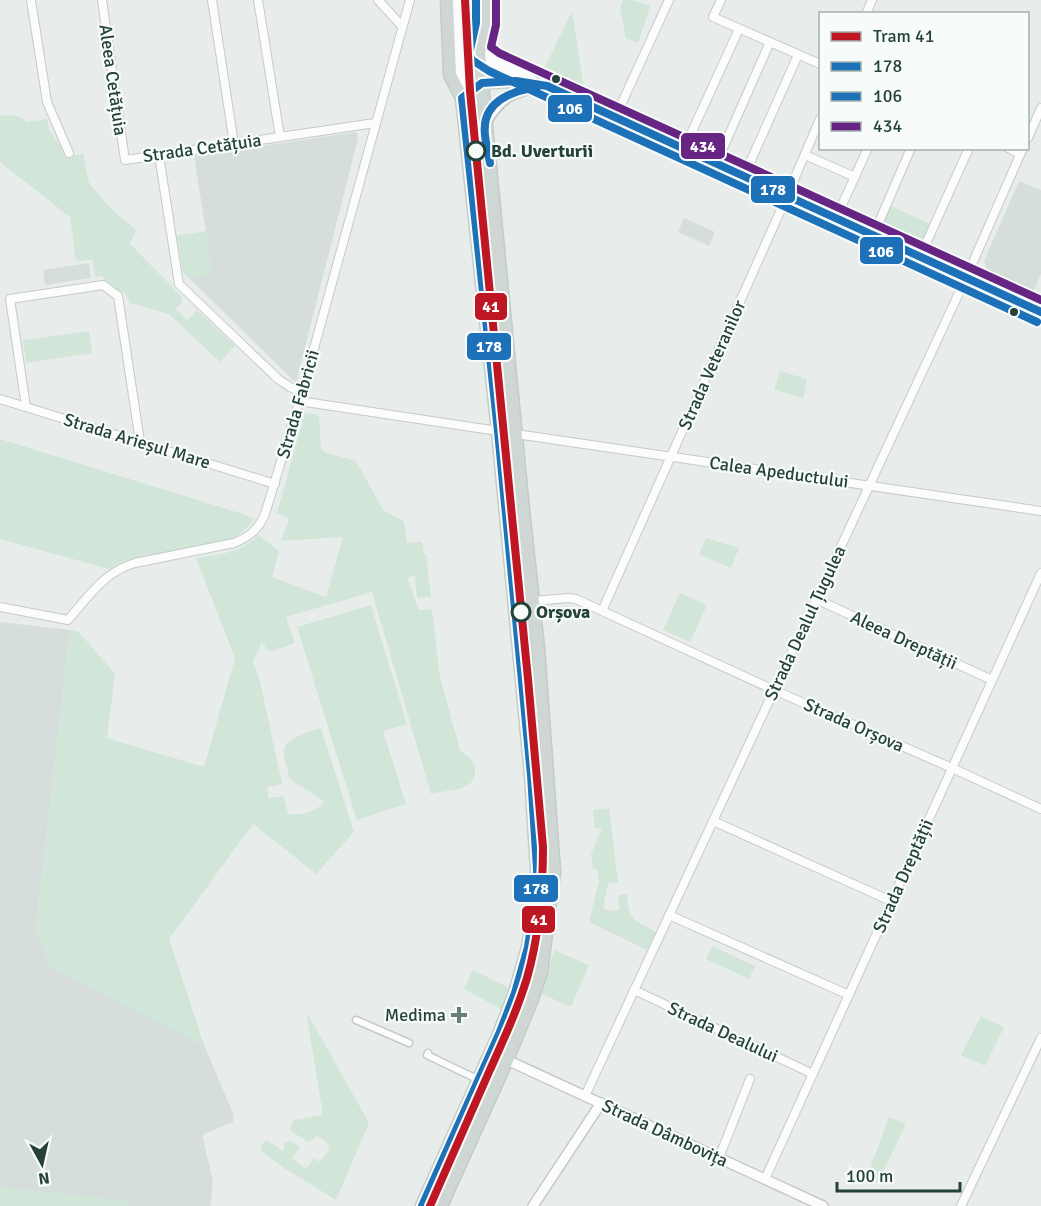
<svg xmlns="http://www.w3.org/2000/svg" width="1041" height="1206" font-family="Signika,sans-serif">
  <style>
    .built { fill: #d6dedb }
    .green { fill: #d1e6d8 }
    .lines { fill: none; stroke-linecap: round; stroke-linejoin: round }
    .pedestrian-casing { stroke: #c5cac8; stroke-width: 9 }
    .minor-casing { stroke: #c5cac8; stroke-width: 10 }
    .tertiary-casing { stroke: #c5cac8; stroke-width: 12 }
    .secondary-casing { stroke: #c3cbc8; stroke-width: 14 }
    .primary-casing { stroke: #c3ccc9; stroke-width: 15 }
    .pedestrian { stroke: #fcfcfc; stroke-width: 6 }
    .minor { stroke: #fcfcfc; stroke-width: 8 }
    .tertiary { stroke: #fcfcfc; stroke-width: 9 }
    .secondary { stroke: #fcfcfc; stroke-width: 10 }
    .primary { stroke: #cfd7d5; stroke-width: 12 }
    .bus-1-casing { stroke: #f7fbf9; stroke-width: 12 }
    .bus-2-casing { stroke: #f7fbf9; stroke-width: 12 }
    .bus-3-casing { stroke: #f7fbf9; stroke-width: 12 }
    .bus-1 { stroke: #1d71b8; stroke-width: 8 }
    .bus-2 { stroke: #1d71b8; stroke-width: 8 }
    .bus-3 { stroke: #662483; stroke-width: 8 }
    .tram-1-casing { stroke: #f7fbf9; stroke-width: 12 }
    .tram-1 { stroke: #be1622; stroke-width: 8 }
    .bus-dot { fill: #24423a; stroke: #f7fbf9; stroke-width: 2 }
    .stop-dot { fill: #f7fbf9; stroke: #24423a; stroke-width: 3 }
    .poi-dot { fill: #697e78; stroke: #f7fbf9; stroke-width: 2 }
    .labels { text-anchor: middle; stroke-width: 4.5; stroke-linejoin: round; paint-order: stroke }
    .street-label { font-size: 18px; fill: #24423a; stroke: #f7fbf9 }
    .stop-label { font-size: 18px; font-weight: bold; fill: #24423a; stroke: #f7fbf9; text-anchor: start }
    .poi-label { font-size: 18px; fill: #24423a; stroke: #f7fbf9; text-anchor: end }
    .line-badge { stroke: #f7fbf9; stroke-width: 2 }
    .badge-label { font-size: 16px; text-anchor: middle; font-weight: bold; fill: #fff }
  </style>
  <rect width="100%" height="100%" fill="#e8edeb"/>
  <g class="built">
    <polygon points="356,132 358,138 296,383 183,272 177,236 206,231 194,156"/>
    <polygon points="1019,181 1041,190 1041,274 1032,294 989,275 984,261"/>
    <polygon points="684,218 715,232 709,246 678,232"/>
    <polygon points="89,263 91,278 45,285 43,270"/>
    <polygon points="0,622 70,630 36,930 50,967 204,1045 234,1116 233,1122 202,1135 213,1181 210,1206 0,1206"/>
  </g>
  <g class="green">
    <polygon points="623,0 631,0 650,6 638,43 626,38 620,8"/>
    <polygon points="572,11 584,88 544,69"/>
    <polygon points="5,115 18,116 27,122 47,119 49,129 67,156 83,154 89,183 109,207 136,230 130,244 180,295 182,302 176,309 187,320 197,310 235,346 220,362 169,314 130,303 125,293 117,290 101,276 95,277 92,260 76,261 70,217 0,162 0,116"/>
    <polygon points="891,206 930,224 917,252 878,234"/>
    <polygon points="206,231 212,274 188,278 183,272 177,236"/>
    <polygon points="89,331 92,353 26,363 23,340"/>
    <polygon points="780,371 807,379 803,398 774,390"/>
    <path d="M305 413 319 415 321 449 325 452 356 461 383 510 404 521 407 543 422 542 424 554H426L431 597 417 598 415 576 407 577 419 610 432 609 440 677 460 750 470 758 475 765V775L471 783 463 788 431 794 372 592 286 617 295 643 273 651H268L262 642 253 662 260 681 282 784 267 787 269 798 284 796 288 814C305 815 312 813 325 802L290 779C288 771 283 757 284 750 285 738 312 731 321 728L354 832 316 874 253 824 169 939 204 1045 50 967 36 930 70 630 78 631 115 674 107 738 204 767 235 658 196 558C219 554 243 553 258 535L279 551 272 577 326 597 343 537 281 541 289 519 277 513Z"/>
    <path d="M0 439 243 514 254 519C247 528 241 534 230 539L127 560 115 565 109 569 0 539Z"/>
    <polygon points="706,538 739,548 731,568 699,554"/>
    <polygon points="680,593 707,605 690,642 663,630"/>
    <polygon points="371,605 407,724 383,731 406,804 357,820 297,627"/>
    <path d="M609 808 618 882 608 883 603 908 611 911 619 910 618 895 627 894C629 922 633 919 656 932L647 950 589 922 599 881 597 869H593L591 854 602 828H595L593 810Z"/>
    <polygon points="712,946 755,966 749,979 706,959"/>
    <polygon points="554,950 589,965 571,1007 542,994"/>
    <polygon points="473,970 509,988 501,1009 464,989"/>
    <polygon points="309,1016 369,1123 336,1200 284,1168 261,1151 262,1144 265,1141 268,1141 283,1151 285,1147 283,1145 285,1142 291,1141 300,1147 292,1158 306,1169 314,1158 320,1162 329,1150 328,1144 317,1135 313,1140 308,1142 291,1131 291,1124 294,1120 323,1115 307,1017"/>
    <polygon points="981,1016 1004,1027 985,1066 961,1055"/>
    <polygon points="889,1117 906,1124 878,1182 867,1177"/>
    <polygon points="0,1187 127,1201 127,1206 0,1206"/>
  </g>
  <g class="lines">
    <g class="pedestrian-casing">
      <g id="pedestrian">
        <polyline points="356,1020 409,1043"/>
        <polyline points="428,1053 427,1055 479,1080"/>
      </g>
    </g>
    <g class="minor-casing">
      <g id="minor">
        <polyline points="31,0 47,102 69,153"/>
        <polyline points="102,0 125,160 375,123"/>
        <polyline points="212,0 234,144"/>
        <polyline points="258,0 280,137"/>
        <polyline points="378,0 402,26"/>
        <polyline points="721,0 713,17 820,64"/>
        <polyline points="866,14 872,0"/>
        <polyline points="615,118 669,0"/>
        <polyline points="1028,138 1041,108"/>
        <polyline points="1008,148 1020,154"/>
        <polyline points="684,149 739,29"/>
        <polyline points="159,155 178,278 179,284 278,379 290,387 302,392"/>
        <polyline points="805,155 855,177"/>
        <polyline points="716,164 770,42"/>
        <polyline points="744,176 798,55"/>
        <polyline points="836,218 868,148"/>
        <polyline points="873,236 911,148"/>
        <polyline points="920,257 969,148"/>
        <polyline points="0,399 275,484"/>
        <polyline points="299,401 498,431"/>
        <polyline points="26,407 10,299 103,285 118,296 140,442"/>
        <polyline points="516,434 1041,511"/>
        <polyline points="816,599 992,680"/>
        <polyline points="533,601 568,598 576,599 774,690 952,768 1041,809"/>
        <path d="M0 607 68 620C87 598 105 571 135 563L234 543C249 537 259 529 265 514L302 392 410 0"/>
        <polyline points="602,611 787,196 820,119"/>
        <polyline points="713,821 891,901"/>
        <polyline points="669,915 849,995"/>
        <polyline points="634,990 813,1074"/>
        <polyline points="585,1096 966,278 1023,148"/>
        <polyline points="719,1158 750,1079"/>
        <polyline points="765,1179 1041,573"/>
        <polyline points="961,1206 1041,1038"/>
      </g>
    </g>
    <g class="tertiary-casing">
      <g id="tertiary">
        <polyline points="507,1060 823,1206"/>
        <polyline points="533,1206 601,1103"/>
      </g>
    </g>
    <g class="secondary-casing">
      <g id="secondary">
        <polyline points="456,0 459,75 462,95"/>
        <polyline points="476,0 479,52 494,62 531,79"/>
        <polyline points="462,98 482,83 516,81 547,86 1041,312"/>
        <path d="M486 121C499 99 512 90 538 87"/>
      </g>
    </g>
    <g class="primary-casing">
      <g id="primary">
        <polyline points="422,1206 500,1032 515,993 528,947 533,918 536,893 537,869 531,775 515,608 498,431 462,98 450,75 447,0"/>
        <polyline points="441,1206 507,1060 532,999 541,972 554,872 538,648 523,510 479,52 486,24 486,0"/>
      </g>
    </g>
    <use href="#pedestrian" class="pedestrian"/>
    <use href="#minor" class="minor"/>
    <use href="#tertiary" class="tertiary"/>
    <use href="#secondary" class="secondary"/>
    <use href="#primary" class="primary"/>
    <g class="bus-1-casing">
      <g id="bus-1">
        <path d="M490 163C488 150 482 132 486 119 492 98 518 90 537 87"/>
        <polyline points="422,1206 500,1032 515,993 528,947 536,893 537,869 531,775 498,431 462,98 482,83 516,81 547,86 1041,312"/>
      </g>
    </g>
    <g class="bus-2-casing">
      <polyline id="bus-2" points="476,0 476,23 469,54 472,60 489,71 1037,322"/>
    </g>
    <g class="bus-3-casing">
      <polyline id="bus-3" points="496,0 496,25 491,47 499,53 1041,300"/>
    </g>
    <use href="#bus-1" class="bus-1"/>
    <use href="#bus-2" class="bus-2"/>
    <use href="#bus-3" class="bus-3"/>
    <g class="tram-1-casing">
      <path id="tram-1" d="M430 1206C450 1161 469 1117 489 1072 503 1041 517 1011 527 978 539 936 543 891 543 847L528 679 470 91 465 0"/>
    </g>
    <use href="#tram-1" class="tram-1"/>
  </g>
  <g class="bus-dot">
    <circle cx="556" cy="79" r="5"/>
    <circle cx="1014" cy="312" r="5"/>
  </g>
  <g class="stop-dot">
    <circle cx="476" cy="151" r="9"/>
    <circle cx="521" cy="612" r="9"/>
  </g>
  <path class="poi-dot" d="M456 1006h6v6h6v6h-6v6h-6v-6h-6v-6h6z"/>
  <g class="labels">
    <g class="street-label">
      <text transform="translate(113 80) rotate(82)" y="6">Aleea Cetățuia</text>
      <text transform="translate(202 148) rotate(-8)" y="6">Strada Cetățuia</text>
      <text transform="translate(712 365) rotate(-66)" y="6">Strada Veteranilor</text>
      <text transform="translate(298 404) rotate(-74)" y="6">Strada Fabricii</text>
      <text transform="translate(137 441) rotate(17)" y="6">Strada Arieșul Mare</text>
      <text transform="translate(779 472) rotate(8)" y="6">Calea Apeductului</text>
      <text transform="translate(805 623) rotate(-65)" y="6">Strada Dealul Țugulea</text>
      <text transform="translate(904 640) rotate(25)" y="6">Aleea Dreptății</text>
      <text transform="translate(854 725) rotate(24)" y="6">Strada Orșova</text>
      <text transform="translate(903 876) rotate(-66)" y="6">Strada Dreptății</text>
      <text transform="translate(723 1032) rotate(25)" y="6">Strada Dealului</text>
      <text transform="translate(665 1133) rotate(25)" y="6">Strada Dâmbovița</text>
    </g>
    <g class="stop-label">
      <text x="491" y="157">Bd. Uverturii</text>
      <text x="536" y="618">Orșova</text>
    </g>
    <g class="poi-label">
      <text x="446" y="1021">Medima</text>
    </g>
  </g>
  <g class="line-badge">
    <rect x="547" y="94" width="46" height="29" rx="6" fill="#1d71b8"/>
    <rect x="680" y="132" width="46" height="28" rx="6" fill="#662483"/>
    <rect x="750" y="175" width="46" height="29" rx="6" fill="#1d71b8"/>
    <rect x="859" y="236" width="45" height="29" rx="6" fill="#1d71b8"/>
    <rect x="474" y="292" width="34" height="29" rx="6" fill="#be1622"/>
    <rect x="466" y="332" width="46" height="29" rx="6" fill="#1d71b8"/>
    <rect x="513" y="874" width="46" height="29" rx="6" fill="#1d71b8"/>
    <rect x="521" y="905" width="35" height="29" rx="6" fill="#be1622"/>
  </g>
  <g class="badge-label">
    <text x="570" y="114">106</text>
    <text x="703" y="152">434</text>
    <text x="773" y="195">178</text>
    <text x="881" y="257">106</text>
    <text x="491" y="312">41</text>
    <text x="489" y="352">178</text>
    <text x="536" y="894">178</text>
    <text x="539" y="925">41</text>
  </g>
  <rect x="819" y="12" width="210" height="138" fill="#f7fbf9" stroke="#a3b1ad" stroke-width="1.5"/>
  <rect x="831" y="32" width="30" height="9" fill="#be1622" stroke="#a3b1ad" stroke-width="1.5"/>
  <text x="873" y="42" font-size="18" fill="#24423a">Tram 41</text>
  <rect x="831" y="62" width="30" height="9" fill="#1d71b8" stroke="#a3b1ad" stroke-width="1.5"/>
  <text x="873" y="72" font-size="18" fill="#24423a">178</text>
  <rect x="831" y="92" width="30" height="9" fill="#1d71b8" stroke="#a3b1ad" stroke-width="1.5"/>
  <text x="873" y="102" font-size="18" fill="#24423a">106</text>
  <rect x="831" y="122" width="30" height="9" fill="#662483" stroke="#a3b1ad" stroke-width="1.5"/>
  <text x="873" y="132" font-size="18" fill="#24423a">434</text>
  <g transform="translate(42 1164) rotate(172)" stroke="#f7fbf9" stroke-width="4.5" paint-order="stroke">
  <path d="M0-4.5L10 22L0 15L-10 22Z" fill="#24423a"/>
  <text y="-9" font-size="16" font-weight="bold" text-anchor="middle" fill="#24423a">N</text>
  </g>
  <path d="M837 1182v9h123v-9" fill="none" stroke="#24423a" stroke-width="3"/>
  <text x="846" y="1182" font-size="18" fill="#24423a" stroke="#f7fbf9" stroke-width="4.5" paint-order="stroke">100 m</text>
</svg>
